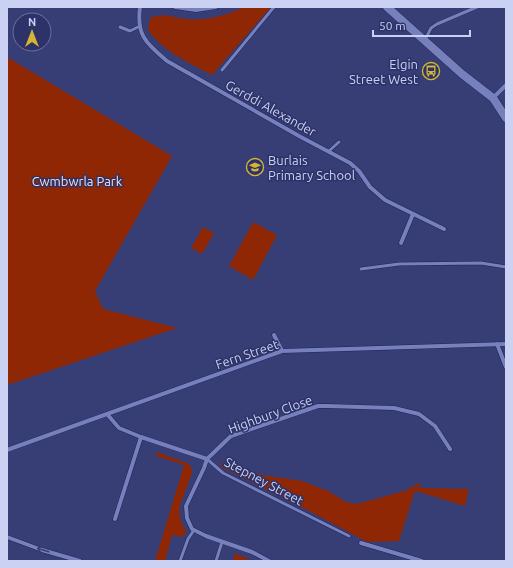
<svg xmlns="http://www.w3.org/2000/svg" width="513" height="568" font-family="Ubuntu,sans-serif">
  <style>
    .green { fill: #8f2604 }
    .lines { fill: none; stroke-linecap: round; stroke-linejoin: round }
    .lane-casing { stroke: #1f2357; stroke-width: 4 }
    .street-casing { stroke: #1f2357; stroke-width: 5 }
    .secondary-casing { stroke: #1f2357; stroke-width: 9 }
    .lane { stroke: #7580bd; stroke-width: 3 }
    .street { stroke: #7580bd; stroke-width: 4 }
    .secondary { stroke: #7580bd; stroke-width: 8 }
    .oneway { stroke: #383f76 }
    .labels { text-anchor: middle; stroke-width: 3; stroke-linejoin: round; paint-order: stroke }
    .poi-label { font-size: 13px; fill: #cad1f2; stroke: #2d3369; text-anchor: end }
    .street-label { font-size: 13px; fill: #cad1f2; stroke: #2d3369 }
    .park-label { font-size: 13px; fill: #f9dbd3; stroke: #2d3369 }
  </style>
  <rect width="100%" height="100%" fill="#373e75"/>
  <g class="green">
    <path d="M245 7H271L212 75C188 62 165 53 148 30L150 18C166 12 171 18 187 19 207 21 227 15 245 7Z"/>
    <polygon points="7,57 172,156 95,291 103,309 177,328 7,385"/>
    <polygon points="253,222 277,235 253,280 229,266"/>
    <polygon points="203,227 214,233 202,254 191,248"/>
    <path d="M157 452 189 464 192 469V473L180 505C178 516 181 523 187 532L181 537 172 535 165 561H155L184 465 156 456Z"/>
    <polygon points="220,463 261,475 302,481 328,491 346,502 356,504 376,499 407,490 419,483 420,488 469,489 465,506 416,491 414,493 399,541 367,542 311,512 224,468 221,466"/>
    <polygon points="235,553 250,560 252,561 233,561"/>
  </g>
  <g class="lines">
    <g class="lane-casing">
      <g id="lane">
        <polyline points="120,27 130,31 140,26"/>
        <polyline points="425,40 431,28 437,24 477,7"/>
        <polyline points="222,70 274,7"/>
        <polyline points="329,151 339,142"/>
        <polyline points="361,269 399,264 481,263 506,267"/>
        <polyline points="207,459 223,473 349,536"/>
        <polyline points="180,561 188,539 194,530"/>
        <polyline points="216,561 222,542"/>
      </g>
    </g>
    <g class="street-casing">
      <g id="street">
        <path d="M140 7C136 36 147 44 167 61L299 136 350 163 359 171 370 187 385 200 444 229"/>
        <polyline points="175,7 196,10 216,7"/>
        <polyline points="493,98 506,85"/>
        <polyline points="401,243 413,214"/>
        <polyline points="274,335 282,351"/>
        <polyline points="497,344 506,367"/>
        <polyline points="107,414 119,428 141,437 207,459"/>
        <polyline points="7,450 282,351 506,344"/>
        <polyline points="207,459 231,436 318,406 327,406 394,408 419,414 435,426 450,449"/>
        <polyline points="207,459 204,468 186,506 187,518 192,529 206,536 252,552 269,561"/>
        <polyline points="115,519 141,437"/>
        <polyline points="7,537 42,550 80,561"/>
        <polyline points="361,543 422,561"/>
      </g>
    </g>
    <g class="secondary-casing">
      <polyline id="secondary" points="387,7 462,74 493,98 506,118"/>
    </g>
    <use href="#lane" class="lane"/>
    <use href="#street" class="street"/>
    <use href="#secondary" class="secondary"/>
  </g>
  <defs><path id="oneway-shaft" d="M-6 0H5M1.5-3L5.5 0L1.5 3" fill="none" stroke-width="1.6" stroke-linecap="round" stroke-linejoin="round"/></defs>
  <use class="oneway" href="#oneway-shaft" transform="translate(43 550) rotate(-162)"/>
  <defs>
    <g id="bus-ring" transform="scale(0.9)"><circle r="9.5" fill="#2d3369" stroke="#d3b635" stroke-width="1.5"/><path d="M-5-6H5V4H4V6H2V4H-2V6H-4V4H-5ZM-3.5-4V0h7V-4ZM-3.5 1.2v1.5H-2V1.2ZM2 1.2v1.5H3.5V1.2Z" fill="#d3b635"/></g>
    <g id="school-ring" transform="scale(0.9)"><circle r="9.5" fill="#2d3369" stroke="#d3b635" stroke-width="1.5"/><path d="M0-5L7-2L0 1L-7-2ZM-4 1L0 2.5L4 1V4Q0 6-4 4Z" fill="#d3b635"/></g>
  </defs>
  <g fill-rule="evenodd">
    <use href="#bus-ring" x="431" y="71"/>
    <use href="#school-ring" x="255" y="167"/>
  </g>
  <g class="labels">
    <g class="poi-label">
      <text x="418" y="69">Elgin<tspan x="418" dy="15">Street West</tspan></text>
      <text x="268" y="165" text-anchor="start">Burlais<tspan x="268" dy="15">Primary School</tspan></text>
    </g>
    <g class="street-label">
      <text transform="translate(271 108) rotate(29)" y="5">Gerddi Alexander</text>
      <text transform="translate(247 354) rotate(-19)" y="5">Fern Street</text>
      <text transform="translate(270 414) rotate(-20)" y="5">Highbury Close</text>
      <text transform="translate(264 481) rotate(28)" y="5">Stepney Street</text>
    </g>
    <g class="park-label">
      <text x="77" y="186">Cwmbwrla Park</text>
    </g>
  </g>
  <rect width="513" height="568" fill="none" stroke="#cad1f2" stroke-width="16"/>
  <g transform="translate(32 32)"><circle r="19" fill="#2d3369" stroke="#6c72a0"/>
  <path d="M0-3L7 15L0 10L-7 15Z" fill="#d3b635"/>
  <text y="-6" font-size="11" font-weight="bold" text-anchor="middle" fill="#cad1f2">N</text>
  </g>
  <path d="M373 30v6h97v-6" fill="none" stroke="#cad1f2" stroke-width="2"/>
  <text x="379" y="30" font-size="12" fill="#cad1f2" stroke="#2d3369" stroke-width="3" paint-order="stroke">50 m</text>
</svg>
